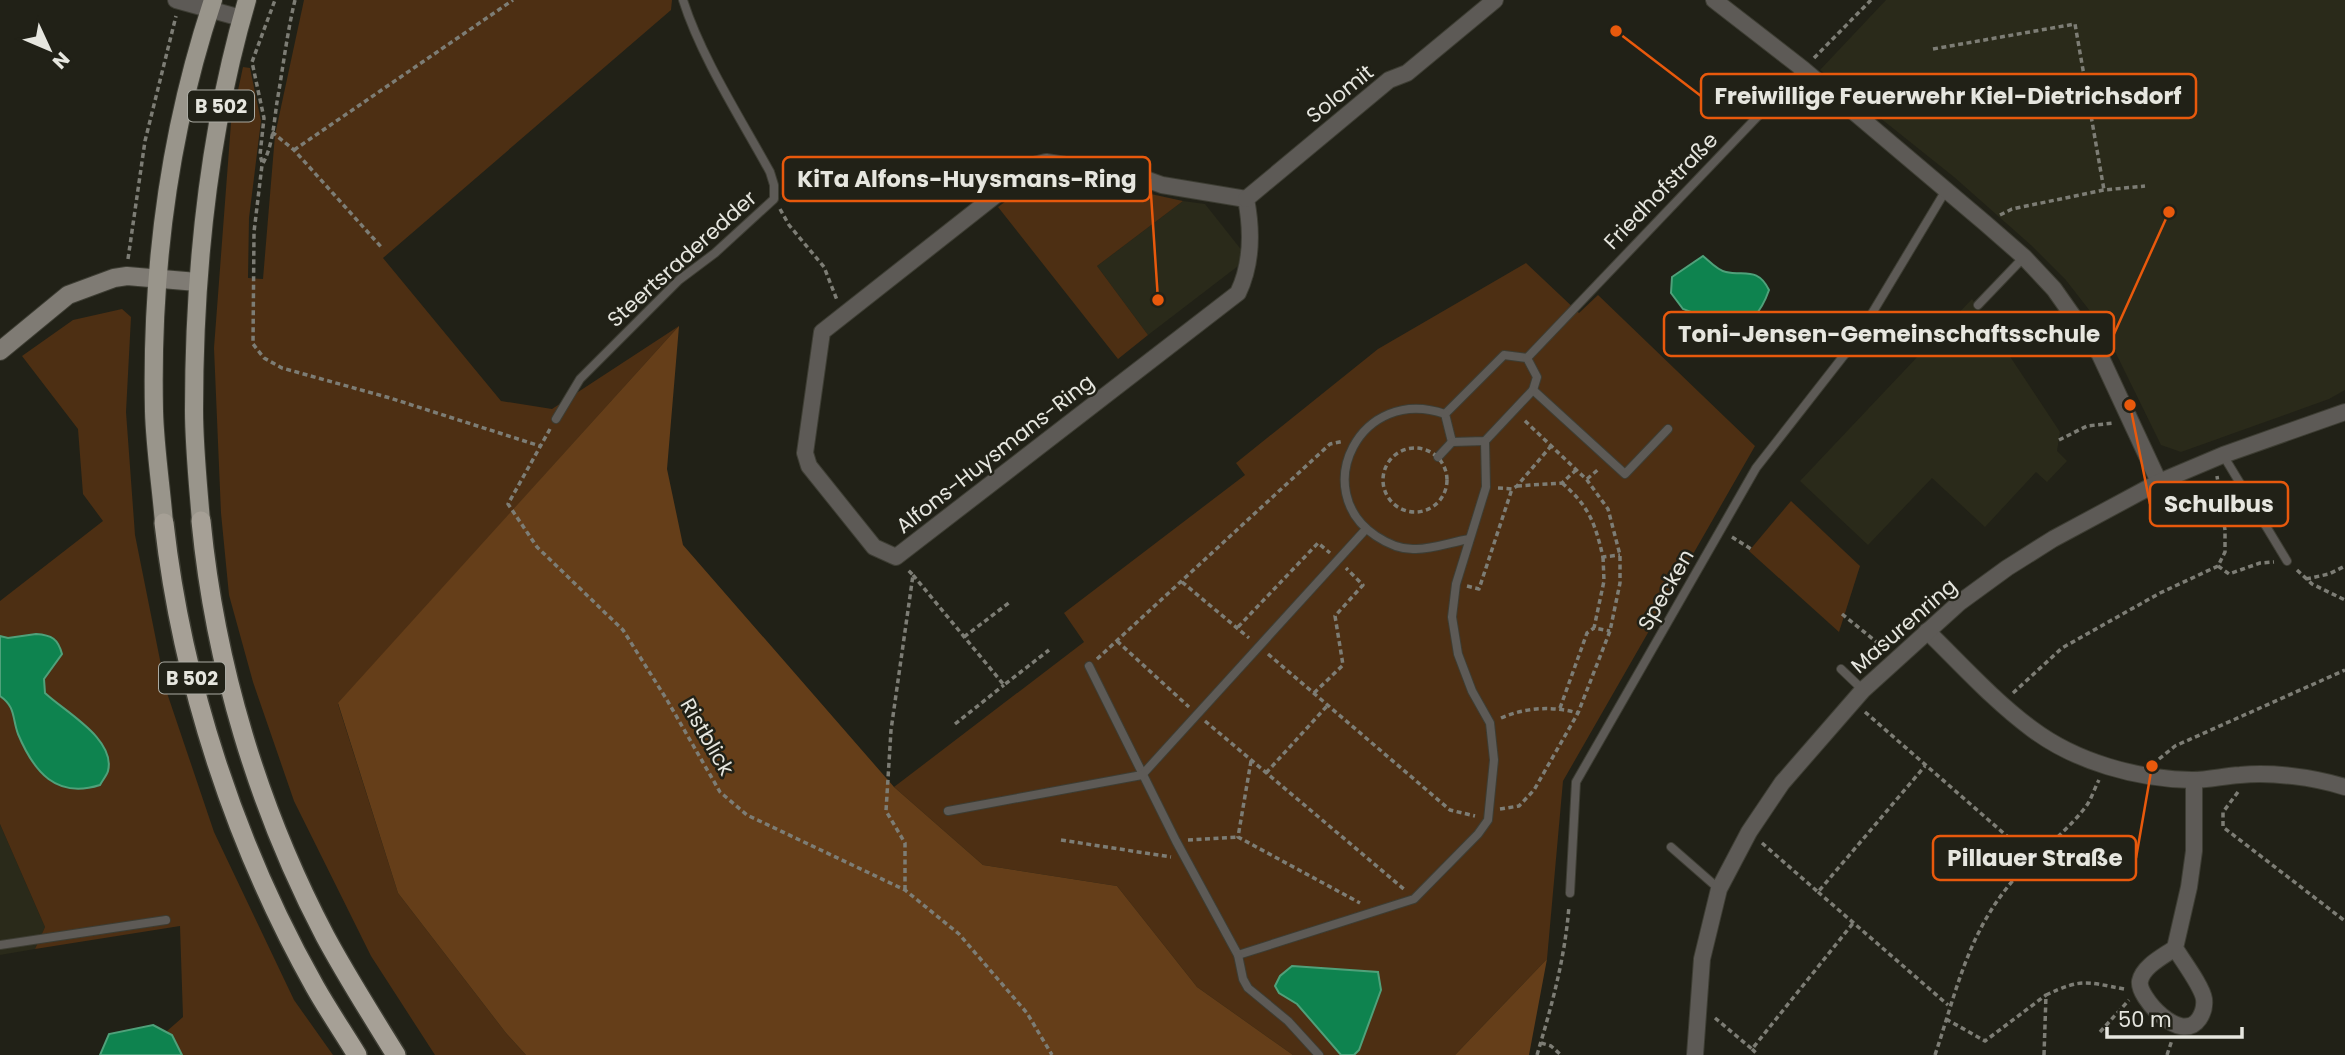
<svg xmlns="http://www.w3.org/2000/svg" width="2345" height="1055" font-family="Poppins,sans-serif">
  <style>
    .built { fill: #2a2a1a }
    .green { fill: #4d2f13 }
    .forest { fill: #653e19 }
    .water { fill: #0e834f; stroke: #4fa17a; stroke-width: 2 }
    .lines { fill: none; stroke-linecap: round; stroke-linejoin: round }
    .service-casing { stroke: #3d3d33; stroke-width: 10 }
    .minor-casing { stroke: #3d3d33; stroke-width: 18 }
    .secondary-casing { stroke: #3d3d33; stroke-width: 20 }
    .primary-casing { stroke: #3d3d33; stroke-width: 20 }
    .trunk-casing { stroke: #3d3d33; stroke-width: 22 }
    .path { stroke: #7d7d75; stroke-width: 3.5; stroke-dasharray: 5 3.5; stroke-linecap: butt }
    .service { stroke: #5d5a56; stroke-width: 8 }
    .minor { stroke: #5d5a56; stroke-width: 16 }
    .secondary { stroke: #7f7b74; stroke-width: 18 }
    .primary { stroke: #99958b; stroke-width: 18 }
    .trunk { stroke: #a6a096; stroke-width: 19 }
    .labels { text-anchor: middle; stroke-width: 5; stroke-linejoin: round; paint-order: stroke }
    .shield { fill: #212117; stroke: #ababa3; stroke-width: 2 }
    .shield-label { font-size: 19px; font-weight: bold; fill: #e6e6df }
    .street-label { font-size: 21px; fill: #e6e6df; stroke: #212117 }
    .leader { fill: none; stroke: #e8590c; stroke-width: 2.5 }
    .callout-dot { fill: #e8590c; stroke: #212117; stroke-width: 2.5 }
    .callout { fill: #212117; stroke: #e8590c; stroke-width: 2.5 }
    .callout-label { font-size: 23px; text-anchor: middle; font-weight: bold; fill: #e6e6df }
  </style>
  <rect width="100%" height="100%" fill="#212117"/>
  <g class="built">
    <polygon points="1886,0 2345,0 2345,390 2329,399 2181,452 2161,445 2104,329 2065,279 2032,246 1954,177 1820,70"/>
    <polygon points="1183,201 1205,204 1243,252 1238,266 1148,335 1097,266"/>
    <polygon points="1972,299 2060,432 2057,451 2067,461 2047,482 2036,472 1985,527 1932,478 1868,545 1800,481"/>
    <polygon points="0,824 45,927 35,949 0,955"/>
  </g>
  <g class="green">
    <polygon points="304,0 672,0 671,10 383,258 501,401 552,409 679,326 338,704 398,893 506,1033 526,1055 435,1055 371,956 294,801 253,682 229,595 221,513 214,348 231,123 243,67 250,68 261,121 249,218 248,278 263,279 275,135"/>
    <polygon points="1039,177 1098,185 1096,194 1111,197 1114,186 1183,201 1097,266 1148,335 1118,359 998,207"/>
    <polygon points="1526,263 1579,313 1598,295 1755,446 1563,781 1547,959 1455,1055 1293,1055 1197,987 1117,886 983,865 894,787 1084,642 1064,613 1245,475 1236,463 1378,349"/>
    <polygon points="122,309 131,317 126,412 135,535 166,690 214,832 294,1000 333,1055 182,1055 172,1036 167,1031 183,1017 180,926 35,949 45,927 0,824 0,601 103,521 83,494 78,429 22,356 73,320"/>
    <polygon points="1791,501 1860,566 1839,632 1749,551"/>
  </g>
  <g class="forest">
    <polygon points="679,326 667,469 683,545 894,787 983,865 1117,886 1197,987 1293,1055 526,1055 506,1033 398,893 338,703"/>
    <polygon points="1547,959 1529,1055 1455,1055"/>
  </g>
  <g class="water">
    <path d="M1703 256C1709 261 1718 271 1726 272 1745 276 1758 267 1769 290 1761 313 1749 326 1727 335L1719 330 1712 320 1683 309 1671 293 1672 277Z"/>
    <path d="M36 634C52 635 58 639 62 654L44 679 45 693C65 712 116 739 108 771 107 775 102 781 100 785 56 799 34 772 18 734 12 718 16 707 0 696V636L8 638Z"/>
    <polygon points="1292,966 1378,972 1381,990 1359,1050 1354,1055 1341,1055 1297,1004 1279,993 1275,986 1280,976"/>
    <polygon points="153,1025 172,1035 182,1055 100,1055 109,1034"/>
  </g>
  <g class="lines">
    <g class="service-casing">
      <g id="service">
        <polyline points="1978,305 2024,257"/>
        <polygon points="1504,355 1527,358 1537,377 1533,390 1485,441 1452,442 1445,414"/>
        <polyline points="1527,358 1803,69"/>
        <polyline points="1533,390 1625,474 1668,429"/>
        <path d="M1445 414C1360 384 1308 491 1376 536 1388 544 1402 550 1416 549 1433 549 1452 542 1469 539"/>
        <path d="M556 419 580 379 679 280 715 253 774 199V185L770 172C741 119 701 57 683 0"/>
        <polyline points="2223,455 2287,561"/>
        <polyline points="1438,457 1452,442"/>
        <polyline points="1089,666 1176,841 1238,955 1414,899 1478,834 1488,820 1494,760 1490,723 1472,691 1458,654 1452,617 1456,584 1486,487 1485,441"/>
        <polyline points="1841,669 1863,690"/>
        <polyline points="948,811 1142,775 1366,529"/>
        <polyline points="1671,847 1719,889"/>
        <polyline points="1570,893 1576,782 1756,468 1856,340 1946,190"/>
        <polyline points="0,945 166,920"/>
        <polyline points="1238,955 1243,979 1248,988 1288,1021 1319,1055"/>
      </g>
    </g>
    <g class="minor-casing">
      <g id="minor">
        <polyline points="176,0 241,18"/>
        <polyline points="1714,0 1803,69 1985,223 2024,257 2054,289 2099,353 2159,482"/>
        <path d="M1046 162 1137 176 1162 185 1246 199C1252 230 1252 264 1238 293L896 557 874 547 809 466 805 453 822 332 1034 165Z"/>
        <polyline points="1246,199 1389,80 1407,73 1495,0"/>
        <path d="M1927 631C1961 664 1994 701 2032 729 2076 762 2137 779 2192 780 2208 780 2224 776 2240 775 2273 772 2313 777 2345 787"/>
        <path d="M2175 948C2164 956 2143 966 2140 981 2137 997 2181 1045 2199 1019 2203 1013 2205 1007 2204 999 2202 986 2182 960 2175 948L2189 887 2194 851V780"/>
        <polyline points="1695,1055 1702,959 1719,889 1749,832 1782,783 1863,690 1959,603 2007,568 2053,539 2159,482 2223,455 2345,412"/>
      </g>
    </g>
    <g class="secondary-casing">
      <polyline id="secondary" points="0,351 68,295 114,278 127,276 197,282"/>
    </g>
    <g class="primary-casing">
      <g id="primary">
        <path d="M201 521C198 484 194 446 194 410 194 271 208 133 247 0"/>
        <path d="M164 523C161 486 155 448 154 411 151 272 169 132 213 0"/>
      </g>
    </g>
    <g class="trunk-casing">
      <g id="trunk">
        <path d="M201 521C215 665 258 808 325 936 347 977 372 1016 396 1055"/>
        <path d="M164 523C182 683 236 847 315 987 328 1010 343 1032 357 1055"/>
      </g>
    </g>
    <g class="path">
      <path d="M295 0C287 33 283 68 277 102 274 122 273 146 262 165L254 232 253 344 264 358 282 368 390 398 540 446"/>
      <polyline points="1933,49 2075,24 2104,190"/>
      <polyline points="1814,58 1871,0"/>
      <polyline points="272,132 294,150 383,249"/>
      <polyline points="294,150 513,0"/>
      <polyline points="262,162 260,155 264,118 252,62 275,0"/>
      <polyline points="780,209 789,225 824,267 837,300"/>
      <polyline points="2000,215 2012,209 2104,190 2145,186"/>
      <polyline points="128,259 145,141 176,16"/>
      <polyline points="550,429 508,504 537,547 623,630 667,700 720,792 747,815 905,890 959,934 1027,1013 1052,1055"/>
      <polyline points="2059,440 2087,426 2113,423"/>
      <circle cx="1415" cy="480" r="32"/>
      <polyline points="1587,479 1600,468"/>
      <path d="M1562 483C1589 506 1595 523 1603 557L1620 555"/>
      <polyline points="1517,486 1562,483 1576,470"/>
      <polyline points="1498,488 1512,489 1517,486 1551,446"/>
      <polyline points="1732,537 1751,549"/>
      <polyline points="1603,557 1604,581 1594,628 1610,631"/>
      <polyline points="2218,566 2229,574 2260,563 2274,562"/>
      <polyline points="2297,570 2312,584 2345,600"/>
      <polyline points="913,575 1004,685 1049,650"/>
      <polyline points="2306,579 2329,574 2345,566"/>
      <polyline points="1182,582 1249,638"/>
      <polyline points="1467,586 1479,589 1512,489"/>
      <polyline points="1842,614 1884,648"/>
      <polyline points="1238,627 1318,543 1330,553"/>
      <polyline points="964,637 1010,602"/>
      <polyline points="1117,641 1189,707"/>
      <polyline points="1268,654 1450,810 1475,816"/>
      <polyline points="1097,659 1330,444 1344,441"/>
      <polyline points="1314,693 1343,665 1335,616 1363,585 1346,568"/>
      <polyline points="2013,693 2062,648 2160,593 2218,566 2225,552 2225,530 2217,476"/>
      <polyline points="1560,708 1587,633 1594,628"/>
      <polyline points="1865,712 2032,858"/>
      <path d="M1501 718C1526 707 1553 706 1578 713"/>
      <polyline points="1205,721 1405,890"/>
      <polyline points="955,724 1004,685"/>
      <polyline points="2159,759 2175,746 2345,670"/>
      <polyline points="1251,761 1238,837 1360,903"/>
      <polyline points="1266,773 1327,706"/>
      <polyline points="2238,792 2223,812 2223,827 2345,921"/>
      <polyline points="1500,809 1519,806 1534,790 1578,713 1610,631 1620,583 1620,555 1608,509 1587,480 1523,419"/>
      <polyline points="1061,840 1171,857"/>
      <polyline points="1188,840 1238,837"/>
      <polyline points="1762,843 1818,892 1925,766"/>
      <polyline points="905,890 905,843 886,811 891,730 913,575 907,569"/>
      <polyline points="1818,892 1948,1005"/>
      <polyline points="1715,1018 1752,1049 1854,922"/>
      <polyline points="1946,1019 1985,1041 2046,995"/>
      <polyline points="2100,1032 2129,1000"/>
      <polyline points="1541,1043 1551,1046 1561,1055"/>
      <polyline points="1752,1049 1758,1055"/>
      <path d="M1537 1055C1552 1005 1565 958 1569 906"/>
      <path d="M1935 1055C1955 996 1966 940 2006 889 2029 859 2062 837 2084 809 2091 801 2094 789 2099 780"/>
      <path d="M2044 1055 2046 995C2082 978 2086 982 2124 989"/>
      <polyline points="2167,1055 2172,1040"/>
    </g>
    <use href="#service" class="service"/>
    <use href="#minor" class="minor"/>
    <use href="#secondary" class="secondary"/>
    <use href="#primary" class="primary"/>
    <use href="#trunk" class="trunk"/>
  </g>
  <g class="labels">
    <g class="shield">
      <rect x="188" y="90.5" width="66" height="31" rx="5"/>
      <rect x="159" y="662.5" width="66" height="31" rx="5"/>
    </g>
    <g class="shield-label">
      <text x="221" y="113">B 502</text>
      <text x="192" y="685">B 502</text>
    </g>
    <g class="street-label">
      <text transform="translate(1340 94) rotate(-39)" y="7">Solomit</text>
      <text transform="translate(1661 191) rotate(-46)" y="7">Friedhofstraße</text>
      <text transform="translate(682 259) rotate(-42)" y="7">Steertsraderedder</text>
      <text transform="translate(995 454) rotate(-38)" y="7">Alfons-Huysmans-Ring</text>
      <text transform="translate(1666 590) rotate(-60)" y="7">Specken</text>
      <text transform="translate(1904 626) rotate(-41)" y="7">Masurenring</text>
      <text transform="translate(707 737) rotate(60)" y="7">Ristblick</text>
    </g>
  </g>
  <path class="leader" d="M1616 31L1701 96M1158 300L1150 179M2169 212L2114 334M2130 405L2150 504M2152 766L2136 858"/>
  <g class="callout-dot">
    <circle cx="1616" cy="31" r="7"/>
    <circle cx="1158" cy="300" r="7"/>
    <circle cx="2169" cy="212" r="7"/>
    <circle cx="2130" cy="405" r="7"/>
    <circle cx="2152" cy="766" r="7"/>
  </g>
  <g class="callout">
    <rect x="1701" y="74" width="495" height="44" rx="7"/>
    <rect x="783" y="157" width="367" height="44" rx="7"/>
    <rect x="1664" y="312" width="450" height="44" rx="7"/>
    <rect x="2150" y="482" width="138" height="44" rx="7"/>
    <rect x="1933" y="836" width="203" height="44" rx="7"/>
  </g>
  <g class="callout-label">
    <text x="1948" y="104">Freiwillige Feuerwehr Kiel-Dietrichsdorf</text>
    <text x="967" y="187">KiTa Alfons-Huysmans-Ring</text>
    <text x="1889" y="342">Toni-Jensen-Gemeinschaftsschule</text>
    <text x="2219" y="512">Schulbus</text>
    <text x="2035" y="866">Pillauer Straße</text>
  </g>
  <g transform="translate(49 49) rotate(134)" stroke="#212117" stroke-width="5" paint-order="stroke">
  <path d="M0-5L12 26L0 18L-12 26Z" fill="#e6e6df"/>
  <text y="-10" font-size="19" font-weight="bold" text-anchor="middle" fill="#e6e6df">N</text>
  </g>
  <path d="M2107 1027v10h135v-10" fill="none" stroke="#e6e6df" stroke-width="3.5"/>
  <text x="2118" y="1027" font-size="21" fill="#e6e6df" stroke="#212117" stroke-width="5" paint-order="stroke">50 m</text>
</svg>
